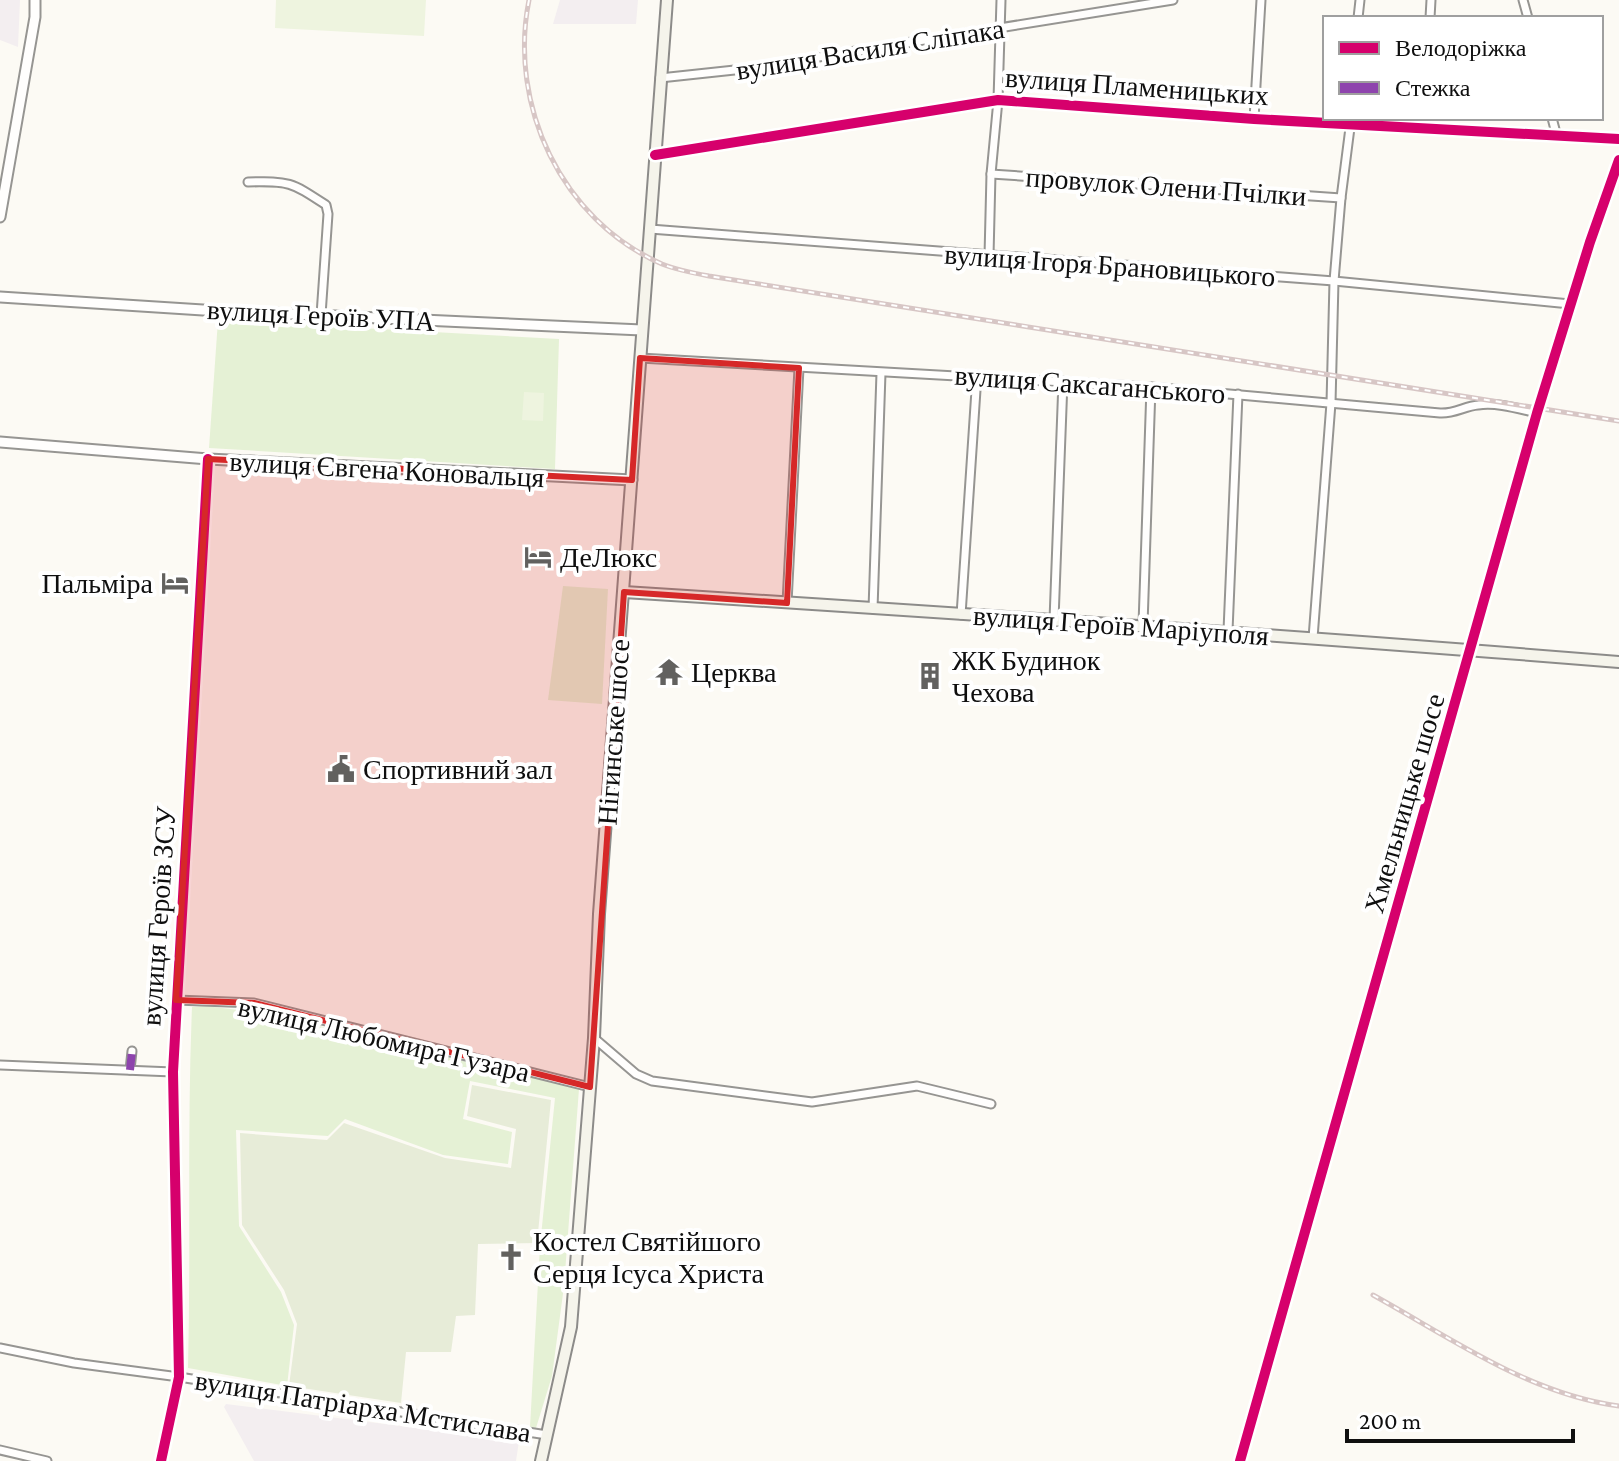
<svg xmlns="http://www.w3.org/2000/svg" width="1619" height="1461" font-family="'Crimson Pro',serif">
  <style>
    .industrial { fill: #f3eef0 }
    .green { fill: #e5f1d5 }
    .cemetery { fill: #e7ecd8 }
    .pitch { fill: #eef4df }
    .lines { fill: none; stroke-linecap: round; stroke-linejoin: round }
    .minor-casing { stroke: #969592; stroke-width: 11 }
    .tertiary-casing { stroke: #969592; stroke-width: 13 }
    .secondary-casing { stroke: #8c8b89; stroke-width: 14 }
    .minor { stroke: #fffefd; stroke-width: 7 }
    .tertiary { stroke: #fffefd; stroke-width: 9 }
    .secondary { stroke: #f5f4eb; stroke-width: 10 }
    .rail-casing { stroke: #d7c6c5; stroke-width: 5 }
    .rail { stroke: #fff; stroke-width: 2; stroke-dasharray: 6; stroke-linecap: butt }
    .quiet { stroke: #8e44ad; stroke-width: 8; stroke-dasharray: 16 8; stroke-linecap: butt }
    .cycleway-casing { stroke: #fff; stroke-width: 15 }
    .cycleway { stroke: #d6006c; stroke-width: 10 }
    .marked { fill: #d62828; fill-opacity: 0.2; stroke: #d62828; stroke-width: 6; stroke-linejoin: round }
    .labels { text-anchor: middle; stroke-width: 8; stroke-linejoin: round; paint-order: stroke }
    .street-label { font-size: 28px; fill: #0f0f0f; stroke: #fff }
    .poi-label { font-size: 28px; fill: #0f0f0f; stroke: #fff; text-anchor: start }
  </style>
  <rect width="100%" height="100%" fill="#fcfaf4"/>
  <g class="industrial">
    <polygon points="0,0 20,0 18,47 0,40"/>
    <polygon points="560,0 638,0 636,24 553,24"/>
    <polygon points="226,1404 519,1441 516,1461 254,1461 224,1407"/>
  </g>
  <g class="green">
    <polygon points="218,320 559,339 555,469 209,448"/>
    <polygon points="563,586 608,589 602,704 548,700"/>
    <path d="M205 1006 265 1013 579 1089 564 1286 552 1376 536 1428 530 1427 540 1246 555 1098 470 1081 463 1119 512 1132 508 1164 443 1155 345 1119 328 1136 236 1130 239 1226 281 1292 294 1325 287 1386 188 1368C191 1248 187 1128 192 1007Z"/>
  </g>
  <polygon class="cemetery" points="472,1085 551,1100 537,1243 478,1244 475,1315 456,1316 451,1352 406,1352 401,1403 289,1386 297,1324 284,1290 242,1225 240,1133 327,1140 344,1123 445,1158 511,1168 516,1129 467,1116"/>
  <g class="pitch">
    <polygon points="276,0 426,0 424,36 275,28"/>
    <polygon points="524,392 544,393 543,421 522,420"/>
  </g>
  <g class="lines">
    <g class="minor-casing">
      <g id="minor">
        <polyline points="1523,0 1528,18"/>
        <polyline points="1358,18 1360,0"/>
        <polyline points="1430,18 1431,0"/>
        <polyline points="660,78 744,69 1173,0"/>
        <polyline points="1552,118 1557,137"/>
        <polyline points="1254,119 1261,0"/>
        <polyline points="655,155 998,100 1254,119 1619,139"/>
        <polyline points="991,174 1341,198"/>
        <path d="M248 182C290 181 291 182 326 205L328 214 321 315"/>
        <polyline points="650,229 1334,281 1570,304"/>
        <polyline points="989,256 991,174 998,100 1001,0"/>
        <path d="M640 358 1151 387 1440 413C1454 414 1465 406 1478 405 1497 402 1519 409 1537 413"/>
        <polyline points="787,603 799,368"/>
        <polyline points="873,609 881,373"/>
        <polyline points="961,615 977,375"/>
        <polyline points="1054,620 1063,381"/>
        <polyline points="1143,625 1151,387"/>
        <polyline points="1228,631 1238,394"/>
        <polyline points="1313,638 1331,403 1334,281 1341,198 1351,120"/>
        <polyline points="176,1000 254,1003 590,1087"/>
        <polyline points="594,1038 636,1074 652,1081 812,1102 917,1086 991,1104"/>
        <polyline points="0,1065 173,1072"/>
        <polyline points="130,1070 132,1051"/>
        <polyline points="0,1348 74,1363 179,1377 547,1435"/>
        <polyline points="0,1450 47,1461"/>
        <polyline points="161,1461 179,1377 173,1072 208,459"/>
      </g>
    </g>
    <g class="tertiary-casing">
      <g id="tertiary">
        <polyline points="0,217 35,17 35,0"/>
        <polyline points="0,297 203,310 642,330"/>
        <polyline points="0,442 208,459 632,480"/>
        <polyline points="1240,1461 1537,413 1590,242 1619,160"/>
      </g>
    </g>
    <g class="secondary-casing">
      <g id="secondary">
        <path d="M624 592C956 613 1287 635 1619 662"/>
        <polyline points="541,1461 571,1327 594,1038 599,914 667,0"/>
      </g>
    </g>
    <use href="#minor" class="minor"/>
    <use href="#tertiary" class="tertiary"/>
    <use href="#secondary" class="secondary"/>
    <g class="rail-casing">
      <g id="rail">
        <path d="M529 0C508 105 561 220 662 264 677 270 693 273 709 276L1619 421"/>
        <path d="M1373 1295C1451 1338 1529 1394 1619 1406"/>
      </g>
    </g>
    <use href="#rail" class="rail"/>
    <polyline class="quiet" points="130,1070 132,1051"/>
    <g class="cycleway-casing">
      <g id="cycleway">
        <polyline points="655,155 998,100 1254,119 1619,139"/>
        <polyline points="161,1461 179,1377 173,1072 208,459"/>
        <polyline points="1240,1461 1537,413 1590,242 1619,160"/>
      </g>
    </g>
    <use href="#cycleway" class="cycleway"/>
  </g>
  <path class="marked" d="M640 358 799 368 787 603 624 592 590 1087 254 1003 176 1000 208 459 632 480Z"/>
  <defs>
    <g id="hotel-bare" transform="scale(2.16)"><path d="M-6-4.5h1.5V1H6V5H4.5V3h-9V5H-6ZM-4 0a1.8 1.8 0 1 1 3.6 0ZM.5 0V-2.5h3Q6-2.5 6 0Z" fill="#62615f" stroke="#fff" stroke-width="2.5" paint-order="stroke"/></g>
    <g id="temple-bare" transform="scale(2.16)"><path d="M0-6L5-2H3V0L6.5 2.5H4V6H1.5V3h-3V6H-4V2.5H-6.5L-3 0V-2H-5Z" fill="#62615f" stroke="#fff" stroke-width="2.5" paint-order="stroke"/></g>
    <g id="building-bare" transform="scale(2.16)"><path d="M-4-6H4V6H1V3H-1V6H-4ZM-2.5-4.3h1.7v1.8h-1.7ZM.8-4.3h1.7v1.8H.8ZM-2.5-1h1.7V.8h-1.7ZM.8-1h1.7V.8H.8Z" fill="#62615f" stroke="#fff" stroke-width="2.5" paint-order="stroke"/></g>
    <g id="civic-bare" transform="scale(2.16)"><path d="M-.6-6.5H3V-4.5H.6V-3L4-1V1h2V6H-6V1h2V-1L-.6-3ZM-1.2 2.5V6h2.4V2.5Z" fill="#62615f" stroke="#fff" stroke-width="2.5" paint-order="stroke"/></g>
    <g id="church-bare" transform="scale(2.16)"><path d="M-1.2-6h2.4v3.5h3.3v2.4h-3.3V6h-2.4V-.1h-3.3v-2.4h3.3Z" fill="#62615f" stroke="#fff" stroke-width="2.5" paint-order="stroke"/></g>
  </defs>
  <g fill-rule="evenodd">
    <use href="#hotel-bare" x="538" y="557"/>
    <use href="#hotel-bare" x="175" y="583"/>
    <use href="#temple-bare" x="669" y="672"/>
    <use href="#building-bare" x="930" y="676"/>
    <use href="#civic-bare" x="341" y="769"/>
    <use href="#church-bare" x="511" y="1257"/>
  </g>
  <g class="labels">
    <g class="street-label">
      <text transform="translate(870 49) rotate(-9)" y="10">вулиця Василя Сліпака</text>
      <text transform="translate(1137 86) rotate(4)" y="10">вулиця Пламеницьких</text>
      <text transform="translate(1166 186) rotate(4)" y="10">провулок Олени Пчілки</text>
      <text transform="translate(1110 265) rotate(4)" y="10">вулиця Ігоря Брановицького</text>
      <text transform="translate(321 315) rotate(3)" y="10">вулиця Героїв УПА</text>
      <text transform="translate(1090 384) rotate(4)" y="10">вулиця Саксаганського</text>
      <text transform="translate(387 469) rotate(3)" y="10">вулиця Євгена Коновальця</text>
      <text transform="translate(1121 625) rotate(4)" y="10">вулиця Героїв Маріуполя</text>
      <text transform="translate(613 732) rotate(-86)" y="10">Нігинське шосе</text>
      <text transform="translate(1404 803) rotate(-74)" y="10">Хмельницьке шосе</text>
      <text transform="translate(158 916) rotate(-86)" y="10">вулиця Героїв ЗСУ</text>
      <text transform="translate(384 1039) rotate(13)" y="10">вулиця Любомира Гузара</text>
      <text transform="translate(363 1406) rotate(9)" y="10">вулиця Патріарха Мстислава</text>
    </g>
    <g class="poi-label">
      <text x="560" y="567">ДеЛюкс</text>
      <text x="153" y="593" text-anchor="end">Пальміра</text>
      <text x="952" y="670">ЖК Будинок<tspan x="952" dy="32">Чехова</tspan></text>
      <text x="691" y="682">Церква</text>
      <text x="363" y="779">Спортивний зал</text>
      <text x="533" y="1251">Костел Святійшого<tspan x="533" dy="32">Серця Ісуса Христа</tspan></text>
    </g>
  </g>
  <rect x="1323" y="16" width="280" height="104" fill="#ffffff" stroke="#9f9f9f" stroke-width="2"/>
  <rect x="1339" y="42" width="40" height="12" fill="#d6006c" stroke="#9f9f9f" stroke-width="2"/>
  <text x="1395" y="56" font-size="24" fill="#0f0f0f">Велодоріжка</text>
  <rect x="1339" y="82" width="40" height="12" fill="#8e44ad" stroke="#9f9f9f" stroke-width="2"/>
  <text x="1395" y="96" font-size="24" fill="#0f0f0f">Стежка</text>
  <path d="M1347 1429v12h226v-12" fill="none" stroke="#0f0f0f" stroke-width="4"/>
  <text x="1359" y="1429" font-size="24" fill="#0f0f0f" stroke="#ffffff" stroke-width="6" paint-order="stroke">200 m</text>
</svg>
